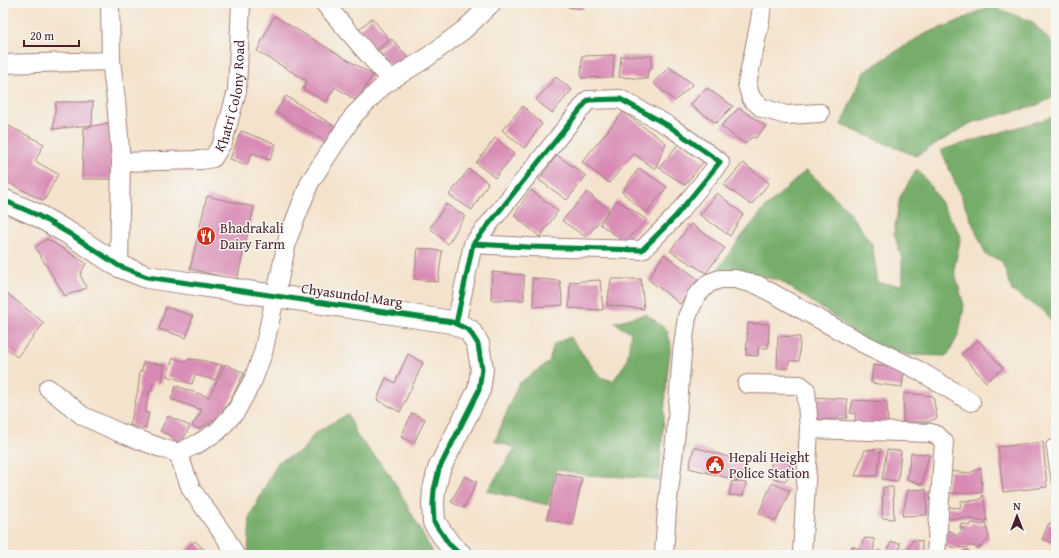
<svg xmlns="http://www.w3.org/2000/svg" width="1059" height="558" font-family="'Gentium Book Plus',serif">
  <style>
    .forest { fill: #76ad6b; stroke: #60664b }
    .building { fill: #d88ab4 }
    .lines { fill: none; stroke-linecap: round; stroke-linejoin: round }
    .lane-casing { stroke: #9f817c; stroke-width: 11 }
    .street-casing { stroke: #9f817c; stroke-width: 20 }
    .secondary-casing { stroke: #9f817c; stroke-width: 24 }
    .lane { stroke: #fff; stroke-width: 9 }
    .street { stroke: #fff; stroke-width: 18 }
    .secondary { stroke: #fff; stroke-width: 22 }
    .cycleway-casing { stroke: #f6f6f2; stroke-width: 8 }
    .cycleway { stroke: #00873e; stroke-width: 5 }
    .labels { text-anchor: middle; stroke-width: 3; stroke-linejoin: round; paint-order: stroke }
    .street-label { font-size: 14px; fill: #4a1f2b; stroke: #f6f6f2 }
    .poi-label { font-size: 14px; fill: #4a1f2b; stroke: #f6f6f2; text-anchor: start }
  </style>
  <rect width="100%" height="100%" fill="#f6f6f2"/>
  <filter id="ink" filterUnits="userSpaceOnUse"><feTurbulence type="fractalNoise" baseFrequency=".025" numOctaves="2"/><feDisplacementMap in="SourceGraphic" scale="8" xChannelSelector="R" yChannelSelector="G"/><feConvolveMatrix kernelMatrix="1 2 1 2 8 2 1 2 1" color-interpolation-filters="sRGB"/></filter>
  <filter id="wash" filterUnits="userSpaceOnUse"><feTurbulence type="fractalNoise" baseFrequency=".012" numOctaves="4" result="noise"/><feDisplacementMap in="SourceGraphic" scale="16" xChannelSelector="R" yChannelSelector="G"/><feGaussianBlur stdDeviation="0.9" result="paint"/><feColorMatrix in="noise" values="0 0 0 0 0 0 0 0 0 0 0 0 0 0 0 0 0 1.4 0 .05"/><feComposite in="paint" operator="in"/></filter>
  <g filter="url(#wash)">
    <rect width="100%" height="100%" fill="#f4e3cc"/>
    <g class="forest">
      <polygon points="990,6 1031,21 1056,47 1056,96 1037,105 971,123 916,156 841,125 864,72 922,35 956,22"/>
      <polygon points="1056,116 1056,328 1044,311 1012,291 1002,261 986,255 941,150"/>
      <polygon points="917,169 930,185 961,236 954,269 964,306 959,334 947,356 907,355 863,340 835,317 779,280 718,269 741,237 764,209 805,171 808,171 845,207 872,244 878,283 902,285 902,260 894,233 900,197"/>
      <polygon points="646,314 667,330 671,345 667,376 659,481 645,478 585,475 556,469 548,505 487,491 515,448 495,441 518,384 549,362 554,344 570,337 600,377 613,381 627,361 631,332 622,328 615,322"/>
      <polygon points="1056,382 1056,401 1048,390"/>
      <polygon points="348,414 357,436 390,474 434,555 248,555 250,516 278,462 302,451 315,433"/>
    </g>
    <g id="blocks">
      <g class="building">
        <polygon points="568,3 584,3 583,9 568,7"/>
        <polygon points="274,16 373,75 357,101 335,87 326,102 303,89 307,81 257,51"/>
        <polygon points="372,18 389,39 375,51 358,30"/>
        <polygon points="392,39 409,58 395,70 378,51"/>
        <polygon points="614,55 613,77 581,78 582,56"/>
        <polygon points="621,56 652,56 651,70 648,70 647,79 619,77"/>
        <polygon points="669,67 693,84 675,101 653,83"/>
        <polygon points="556,77 572,90 552,113 536,100"/>
        <polygon points="707,88 733,106 716,123 690,105"/>
        <polygon points="286,96 339,129 329,144 276,112"/>
        <polygon points="56,102 93,102 92,125 53,129"/>
        <polygon points="523,106 542,124 524,148 502,130"/>
        <polygon points="739,108 766,126 756,138 752,137 745,144 721,126"/>
        <polygon points="623,112 666,143 655,169 634,154 609,183 582,162"/>
        <polygon points="113,122 111,179 82,179 84,128"/>
        <polygon points="3,123 44,144 35,161 58,174 44,201 3,180"/>
        <polygon points="241,131 276,144 270,160 252,153 247,165 230,159"/>
        <polygon points="495,138 514,154 495,178 476,163"/>
        <polygon points="679,143 704,161 685,185 659,168"/>
        <polygon points="557,155 586,176 567,200 539,180"/>
        <polygon points="743,163 769,183 751,205 724,185"/>
        <polygon points="639,168 667,187 646,213 622,192"/>
        <polygon points="469,169 488,183 472,210 449,195"/>
        <polygon points="531,190 558,211 540,237 514,215"/>
        <polygon points="587,192 609,210 586,237 562,221"/>
        <polygon points="717,193 743,214 730,236 700,215"/>
        <polygon points="207,196 254,207 237,280 190,269"/>
        <polygon points="617,200 647,220 625,242 600,224"/>
        <polygon points="446,204 465,216 448,244 430,228"/>
        <polygon points="691,224 725,248 706,273 670,251"/>
        <polygon points="47,239 86,263 80,275 87,288 65,296 35,247"/>
        <polygon points="418,248 442,251 438,282 414,279"/>
        <polygon points="664,254 698,279 680,304 648,279"/>
        <polygon points="492,272 524,275 524,300 491,300"/>
        <polygon points="532,278 560,281 563,305 534,307"/>
        <polygon points="611,279 641,279 644,309 607,305"/>
        <polygon points="600,280 603,310 569,308 570,282"/>
        <polygon points="3,290 44,323 17,357 3,346"/>
        <polygon points="166,307 193,316 186,338 159,329"/>
        <polygon points="748,323 769,324 768,348 758,348 758,356 746,355"/>
        <polygon points="778,336 800,337 799,361 789,361 788,369 777,368"/>
        <polygon points="978,340 1003,368 986,382 961,354"/>
        <polygon points="408,354 423,363 400,412 377,400 386,378 395,383"/>
        <polygon points="173,358 187,362 188,359 200,360 222,365 215,380 195,375 192,384 167,376"/>
        <polygon points="143,362 164,365 162,383 153,382 151,392 149,392 145,413 149,413 145,429 130,425 138,390 140,371 142,371"/>
        <polygon points="225,364 244,373 230,401 220,415 211,422 199,429 192,426 202,410 171,399 176,386 209,397"/>
        <polygon points="873,365 904,369 902,387 871,383"/>
        <polygon points="904,393 933,396 937,418 928,422 903,422"/>
        <polygon points="813,397 847,399 847,418 814,421"/>
        <polygon points="853,400 887,402 888,422 854,424 856,414 850,413"/>
        <polygon points="412,413 425,419 414,443 401,437"/>
        <polygon points="168,416 190,426 181,444 172,439 173,437 160,431"/>
        <polygon points="1043,442 1047,487 1003,492 998,447"/>
        <polygon points="694,447 746,462 740,481 689,468"/>
        <polygon points="881,449 877,476 855,476 865,450"/>
        <polygon points="887,450 901,451 898,481 882,479"/>
        <polygon points="774,453 792,457 786,481 768,477"/>
        <polygon points="911,453 929,454 922,485 907,479"/>
        <polygon points="981,468 982,493 946,493 950,471 969,473"/>
        <polygon points="557,473 582,478 572,525 547,519"/>
        <polygon points="465,476 477,482 464,508 451,502"/>
        <polygon points="732,481 746,483 743,496 729,495"/>
        <polygon points="772,483 790,491 776,521 759,513"/>
        <polygon points="883,487 893,487 894,519 882,518"/>
        <polygon points="926,489 927,515 902,516 908,490"/>
        <polygon points="983,495 987,521 978,521 969,518 949,519 947,507 960,508 961,501 980,500"/>
        <polygon points="961,523 969,526 972,523 983,525 986,523 989,539 984,543 980,547 977,549 974,546 969,546 966,548 952,547 945,544 946,530 952,532 957,536 964,528 960,528"/>
        <polygon points="1049,523 1056,525 1055,544 1042,539"/>
        <polygon points="865,538 874,539 874,555 850,555 852,546 859,549"/>
        <polygon points="913,540 922,541 922,555 902,555 902,550 907,551"/>
        <polygon points="195,541 210,555 185,555 183,553"/>
        <polygon points="891,542 900,543 898,555 877,555 878,550 886,553"/>
        <polygon points="968,550 970,555 962,555 963,551"/>
      </g>
    </g>
  </g>
  <g filter="url(#ink)">
    <use href="#blocks" fill-opacity="0" stroke="#9f817c" stroke-width="1"/>
    <g class="lines">
      <g class="lane-casing">
        <polyline id="lane" points="1051,445 1056,479"/>
      </g>
      <g class="street-casing">
        <g id="street">
          <polyline points="110,3 111,61 116,100 121,162 119,266"/>
          <polyline points="324,3 391,81"/>
          <polyline points="762,3 760,21 747,84 751,98 762,108 786,115 820,113"/>
          <polyline points="3,64 111,61"/>
          <path id="s1" d="M121 162 201 160 213 158 223 142 237 91 241 3"/>
          <polyline points="456,324 473,244 588,100 620,99 669,126 720,162 675,217 642,250 528,247 473,244"/>
          <polyline points="747,384 800,385 806,390 809,429 802,555"/>
          <polyline points="48,388 83,416 118,432 164,449 178,453"/>
          <polyline points="809,429 931,433 938,436 944,442 936,555"/>
          <polyline points="235,555 226,538 191,489 178,453 199,443 218,431 236,411 253,380 263,353 288,238 310,182 354,115 386,83 425,59 465,29 492,3"/>
          <polyline points="664,555 667,509 676,432 682,353 687,317 696,296 709,283 720,279 735,279 758,285 862,343 918,370 971,402"/>
        </g>
      </g>
      <g class="secondary-casing">
        <polyline id="secondary" points="3,200 37,215 70,234 119,266 147,277 452,322 469,330 478,344 482,369 479,390 439,469 434,490 433,504 434,522 449,544 461,555"/>
      </g>
      <use href="#lane" class="lane"/>
      <use href="#street" class="street"/>
      <use href="#secondary" class="secondary"/>
      <g class="cycleway-casing">
        <g id="cycleway">
          <polyline points="3,200 37,215 70,234 119,266 147,277 452,322 469,330 478,344 482,369 479,390 439,469 434,490 433,504 434,522 449,544 461,555"/>
          <polyline points="456,324 473,244 588,100 620,99 669,126 720,162 675,217 642,250 528,247 473,244"/>
        </g>
      </g>
      <use href="#cycleway" class="cycleway"/>
    </g>
  </g>
  <defs>
    <g id="restaurant-disc" transform="scale(1)"><circle r="9.5" fill="#c8321e" stroke="#f6f6f2"/><path d="M-5-6h1v4h1v-4h1v4h1v-4h1v5L-1.5 .5V6h-2V.5L-5-1ZM5-6V6H3V1.5H1.5Q1.5-4 5-6Z" fill="#fff"/></g>
    <g id="civic-disc" transform="scale(1)"><circle r="9.5" fill="#c8321e" stroke="#f6f6f2"/><path d="M-.6-6.5H3V-4.5H.6V-3L4-1V1h2V6H-6V1h2V-1L-.6-3ZM-1.2 2.5V6h2.4V2.5Z" fill="#fff"/></g>
  </defs>
  <g fill-rule="evenodd">
    <use href="#restaurant-disc" x="206" y="236"/>
    <use href="#civic-disc" x="715" y="465"/>
  </g>
  <g class="labels">
    <g class="street-label">
      <text dy="5" stroke="none"><textPath href="#s1" startOffset="158">Khatri Colony Road</textPath></text>
      <text transform="translate(352 295) rotate(8)" y="5">Chyasundol Marg</text>
    </g>
    <g class="poi-label">
      <text x="220" y="233">Bhadrakali<tspan x="220" dy="16">Dairy Farm</tspan></text>
      <text x="729" y="462">Hepali Height<tspan x="729" dy="16">Police Station</tspan></text>
    </g>
  </g>
  <rect width="1059" height="558" fill="none" stroke="#f6f6f2" stroke-width="16"/>
  <g transform="translate(1017 516)" stroke="#f6f6f2" stroke-width="3" paint-order="stroke">
  <path d="M0-3L7 15L0 10L-7 15Z" fill="#4a1f2b"/>
  <text y="-6" font-size="11" font-weight="bold" text-anchor="middle" fill="#4a1f2b">N</text>
  </g>
  <path d="M24 40v6h55v-6" fill="none" stroke="#4a1f2b" stroke-width="2"/>
  <text x="30" y="40" font-size="12" fill="#4a1f2b" stroke="#f6f6f2" stroke-width="3" paint-order="stroke">20 m</text>
</svg>
